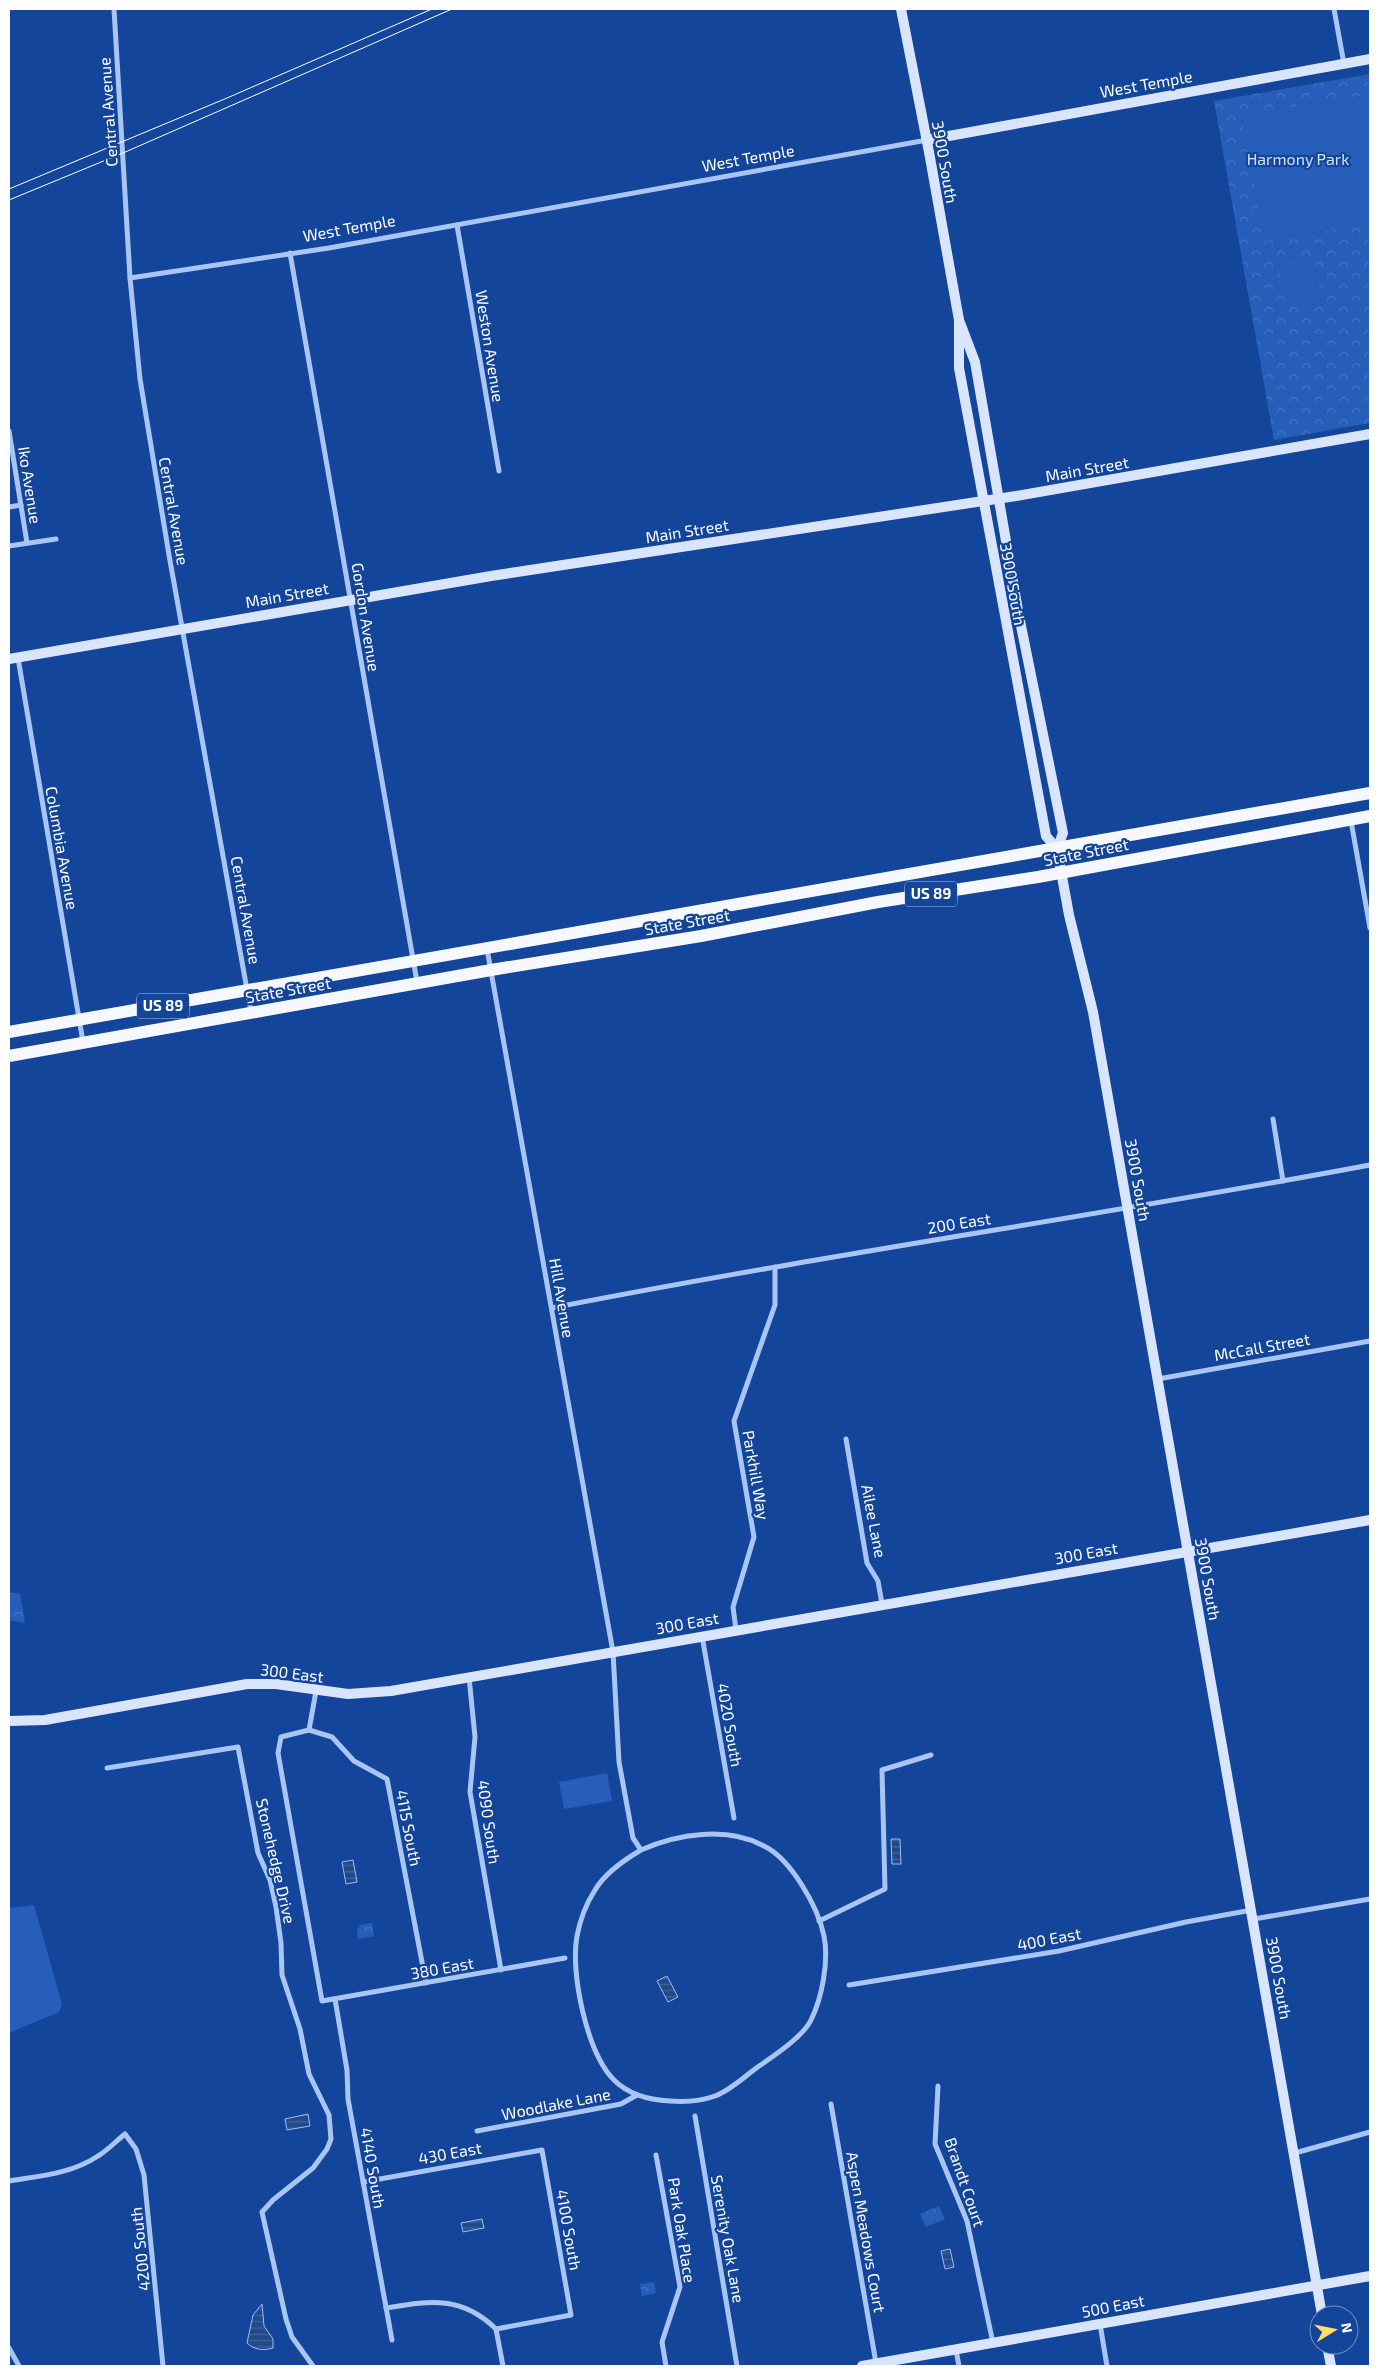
<svg xmlns="http://www.w3.org/2000/svg" width="1379" height="2375" font-family="'Exo 2',sans-serif">
  <style>
    .forest { fill: url(#forest-crowns) }
    .pitch { fill: #265eb9 }
    .water { fill: url(#water-rules); stroke: #9abff6 }
    .lines { fill: none; stroke-linecap: round; stroke-linejoin: round }
    .street { stroke: #a8c5f3; stroke-width: 5 }
    .secondary { stroke: #d8e5fd; stroke-width: 10 }
    .primary { stroke: #f5f8ff; stroke-width: 12 }
    .tram { stroke: #fff; stroke-width: 1 }
    .labels { text-anchor: middle; stroke-width: 4.5; stroke-linejoin: round; paint-order: stroke }
    .shield { fill: #13459b; stroke: #b8c7e1; stroke-width: 1 }
    .shield-label { font-size: 15px; font-weight: bold; fill: #fff }
    .street-label { font-size: 16px; fill: #fff; stroke: #13459b }
    .park-label { font-size: 16px; fill: #d0e2fd; stroke: #13459b }
  </style>
  <defs>
    <pattern id="forest-crowns" width="20" height="18" patternUnits="userSpaceOnUse" patternTransform="scale(1.25)"><rect width="20" height="18" fill="#265eb9"/><path d="M2 6a3 3 0 1 1 6 0M12 15a3 3 0 1 1 6 0" fill="none" stroke="#4776c4"/></pattern>
    <pattern id="water-rules" width="6" height="5" patternUnits="userSpaceOnUse" patternTransform="scale(1.25)"><rect width="6" height="5" fill="#244989"/><path d="M0 2.5h6" fill="none" stroke="#45649b"/></pattern>
  </defs>
  <rect width="100%" height="100%" fill="#13459b"/>
  <g class="forest">
    <polygon points="1370,74 1370,423 1274,440 1214,101"/>
    <polygon points="9,1592 20,1594 25,1623 9,1620"/>
    <polygon points="372,1923 374,1936 358,1939 357,1929 361,1925"/>
    <polygon points="939,2206 945,2219 926,2227 920,2214"/>
    <polygon points="654,2282 656,2293 642,2296 640,2284"/>
  </g>
  <g class="pitch">
    <polygon points="1370,94 1370,223 1264,241 1242,116"/>
    <polygon points="1314,259 1317,275 1282,281 1279,265"/>
    <polygon points="1318,280 1321,297 1285,303 1283,286"/>
    <polygon points="607,1773 612,1801 564,1809 559,1782"/>
    <polygon points="34,1905 62,2004 59,2012 9,2033 9,1908"/>
  </g>
  <g class="water">
    <polygon points="891,1839 900,1839 901,1864 892,1864"/>
    <polygon points="353,1860 357,1882 346,1884 342,1862"/>
    <polygon points="667,1976 678,1997 668,2002 657,1981"/>
    <polygon points="308,2114 310,2126 287,2130 285,2119"/>
    <polygon points="482,2219 484,2228 463,2232 461,2223"/>
    <polygon points="950,2249 954,2267 945,2269 941,2251"/>
    <path d="M262 2304 264 2326 273 2339V2348C264 2351 254 2350 247 2343L253 2315Z"/>
  </g>
  <g class="lines">
    <g class="street">
      <polyline points="114,9 130,278 140,379 169,555 251,1012"/>
      <polyline points="1334,9 1344,64"/>
      <polyline points="457,225 499,471"/>
      <polyline points="290,253 417,982"/>
      <polyline points="130,278 329,248 927,140"/>
      <polyline points="9,431 27,543"/>
      <polyline points="9,507 21,505"/>
      <polyline points="9,546 56,539"/>
      <polyline points="18,658 83,1042"/>
      <polyline points="1351,821 1370,928"/>
      <path d="M487 949 613 1652 619 1762 633 1838 641 1850C624 1860 605 1873 595 1890 586 1904 580 1920 577 1936 570 1973 587 2053 614 2080 628 2094 650 2100 670 2101 684 2102 701 2101 715 2096 729 2091 743 2078 755 2069 772 2057 802 2038 811 2020 822 1998 829 1961 824 1936 818 1907 791 1859 764 1846 727 1826 677 1834 641 1850"/>
      <polyline points="1273,1119 1283,1181"/>
      <path d="M552 1308C823 1255 1098 1216 1370 1165"/>
      <polyline points="1158,1379 1370,1341"/>
      <polyline points="846,1439 867,1563 878,1581 882,1604"/>
      <polyline points="736,1630 733,1607 754,1537 734,1421 775,1305 775,1267"/>
      <polyline points="702,1636 734,1818"/>
      <polyline points="469,1677 475,1737 470,1792 501,1970"/>
      <polyline points="316,1691 309,1730 332,1737 354,1761 387,1779 426,1983"/>
      <polyline points="309,1730 281,1737 278,1753 322,2001 565,1958"/>
      <polyline points="107,1768 238,1747 258,1853 270,1880 276,1907 281,1943 282,1975 300,2029 309,2074 329,2115 331,2139 327,2149 313,2168 273,2200 262,2212 286,2319 292,2337 313,2366"/>
      <polyline points="1254,1919 1370,1899"/>
      <polyline points="819,1921 885,1889 882,1770 931,1755"/>
      <polyline points="849,1985 1059,1951 1186,1922 1252,1910"/>
      <polyline points="335,1999 347,2070 348,2099 392,2340"/>
      <polyline points="938,2086 935,2144 967,2221 993,2343"/>
      <polyline points="831,2104 876,2363"/>
      <polyline points="695,2116 737,2366"/>
      <polyline points="477,2131 621,2104 637,2095"/>
      <polyline points="1295,2153 1370,2132"/>
      <polyline points="656,2155 680,2287 662,2342 666,2366"/>
      <path d="M9 2181C40 2176 71 2174 98 2156 108 2150 116 2141 125 2134L136 2149 144 2175 163 2366"/>
      <path d="M363 2182 542 2150 571 2315 496 2329C461 2295 430 2301 386 2308"/>
      <polyline points="1100,2324 1107,2366"/>
      <polyline points="496,2329 503,2366"/>
      <polyline points="9,2348 19,2366"/>
      <polyline points="956,2350 959,2366"/>
    </g>
    <g class="secondary">
      <polyline points="901,9 929,152 959,320 975,362 1019,616 1063,833 1057,849"/>
      <polyline points="927,140 1370,59"/>
      <polyline points="959,320 959,368 1046,836 1057,849 1069,915 1093,1012 1322,2315"/>
      <polyline points="9,659 491,576 1016,496 1370,434"/>
      <polyline points="9,1721 45,1720 247,1684 276,1684 348,1694 391,1691 1370,1520"/>
      <polyline points="1327,2345 1331,2366"/>
      <polyline points="862,2366 1370,2276"/>
    </g>
    <g class="primary">
      <polyline points="9,1032 1370,793"/>
      <polyline points="9,1056 491,970 701,936 878,902 1038,877 1370,816"/>
    </g>
    <g class="tram">
      <polyline points="9,189 227,98 432,9"/>
      <polyline points="9,200 123,153 452,9"/>
    </g>
  </g>
  <g class="labels">
    <g class="shield">
      <rect x="905" y="881.5" width="52" height="25" rx="4"/>
      <rect x="137" y="993.5" width="52" height="25" rx="4"/>
    </g>
    <g class="shield-label">
      <text x="931" y="899">US 89</text>
      <text x="163" y="1011">US 89</text>
    </g>
    <g class="street-label">
      <text transform="translate(1146 84) rotate(-10)" y="6">West Temple</text>
      <text transform="translate(108 112) rotate(-94)" y="6">Central Avenue</text>
      <text transform="translate(748 158) rotate(-10)" y="6">West Temple</text>
      <text transform="translate(945 162) rotate(80)" y="6">3900 South</text>
      <text transform="translate(349 228) rotate(-10)" y="6">West Temple</text>
      <text transform="translate(490 346) rotate(81)" y="6">Weston Avenue</text>
      <text transform="translate(1087 469) rotate(-10)" y="6">Main Street</text>
      <text transform="translate(30 485) rotate(81)" y="6">Iko Avenue</text>
      <text transform="translate(174 511) rotate(80)" y="6">Central Avenue</text>
      <text transform="translate(687 531) rotate(-9)" y="6">Main Street</text>
      <text transform="translate(1013 584) rotate(80)" y="6">3900 South</text>
      <text transform="translate(287 595) rotate(-10)" y="6">Main Street</text>
      <text transform="translate(366 617) rotate(81)" y="6">Gordon Avenue</text>
      <text transform="translate(62 848) rotate(80)" y="6">Columbia Avenue</text>
      <text transform="translate(1086 852) rotate(-11)" y="6">State Street</text>
      <text transform="translate(246 910) rotate(80)" y="6">Central Avenue</text>
      <text transform="translate(687 922) rotate(-10)" y="6">State Street</text>
      <text transform="translate(288 990) rotate(-10)" y="6">State Street</text>
      <text transform="translate(1138 1180) rotate(80)" y="6">3900 South</text>
      <text transform="translate(959 1223) rotate(-9)" y="6">200 East</text>
      <text transform="translate(562 1298) rotate(80)" y="6">Hill Avenue</text>
      <text transform="translate(1262 1347) rotate(-10)" y="6">McCall Street</text>
      <text transform="translate(756 1475) rotate(80)" y="6">Parkhill Way</text>
      <text transform="translate(874 1521) rotate(79)" y="6">Ailee Lane</text>
      <text transform="translate(1086 1553) rotate(-10)" y="6">300 East</text>
      <text transform="translate(1208 1579) rotate(80)" y="6">3900 South</text>
      <text transform="translate(687 1623) rotate(-10)" y="6">300 East</text>
      <text transform="translate(292 1673) rotate(7)" y="6">300 East</text>
      <text transform="translate(730 1725) rotate(80)" y="6">4020 South</text>
      <text transform="translate(489 1822) rotate(82)" y="6">4090 South</text>
      <text transform="translate(409 1828) rotate(79)" y="6">4115 South</text>
      <text transform="translate(276 1861) rotate(77)" y="6">Stonehedge Drive</text>
      <text transform="translate(1049 1939) rotate(-11)" y="6">400 East</text>
      <text transform="translate(442 1968) rotate(-10)" y="6">380 East</text>
      <text transform="translate(1279 1978) rotate(80)" y="6">3900 South</text>
      <text transform="translate(556 2104) rotate(-11)" y="6">Woodlake Lane</text>
      <text transform="translate(450 2153) rotate(-10)" y="6">430 East</text>
      <text transform="translate(373 2168) rotate(80)" y="6">4140 South</text>
      <text transform="translate(965 2182) rotate(71)" y="6">Brandt Court</text>
      <text transform="translate(569 2230) rotate(80)" y="6">4100 South</text>
      <text transform="translate(682 2230) rotate(81)" y="6">Park Oak Place</text>
      <text transform="translate(866 2232) rotate(80)" y="6">Aspen Meadows Court</text>
      <text transform="translate(728 2239) rotate(80)" y="6">Serenity Oak Lane</text>
      <text transform="translate(140 2249) rotate(-96)" y="6">4200 South</text>
      <text transform="translate(1113 2306) rotate(-11)" y="6">500 East</text>
    </g>
    <g class="park-label">
      <text x="1298" y="165">Harmony Park</text>
    </g>
  </g>
  <rect width="1379" height="2375" fill="none" stroke="#ffffff" stroke-width="20"/>
  <g transform="translate(1334 2330) rotate(80)"><circle r="24" fill="#13459b" stroke="#718fc3"/>
  <path d="M0-4L9 19L0 12L-9 19Z" fill="#ffde6b"/>
  <text y="-8" font-size="14" font-weight="bold" text-anchor="middle" fill="#ffffff">N</text>
  </g>
</svg>
